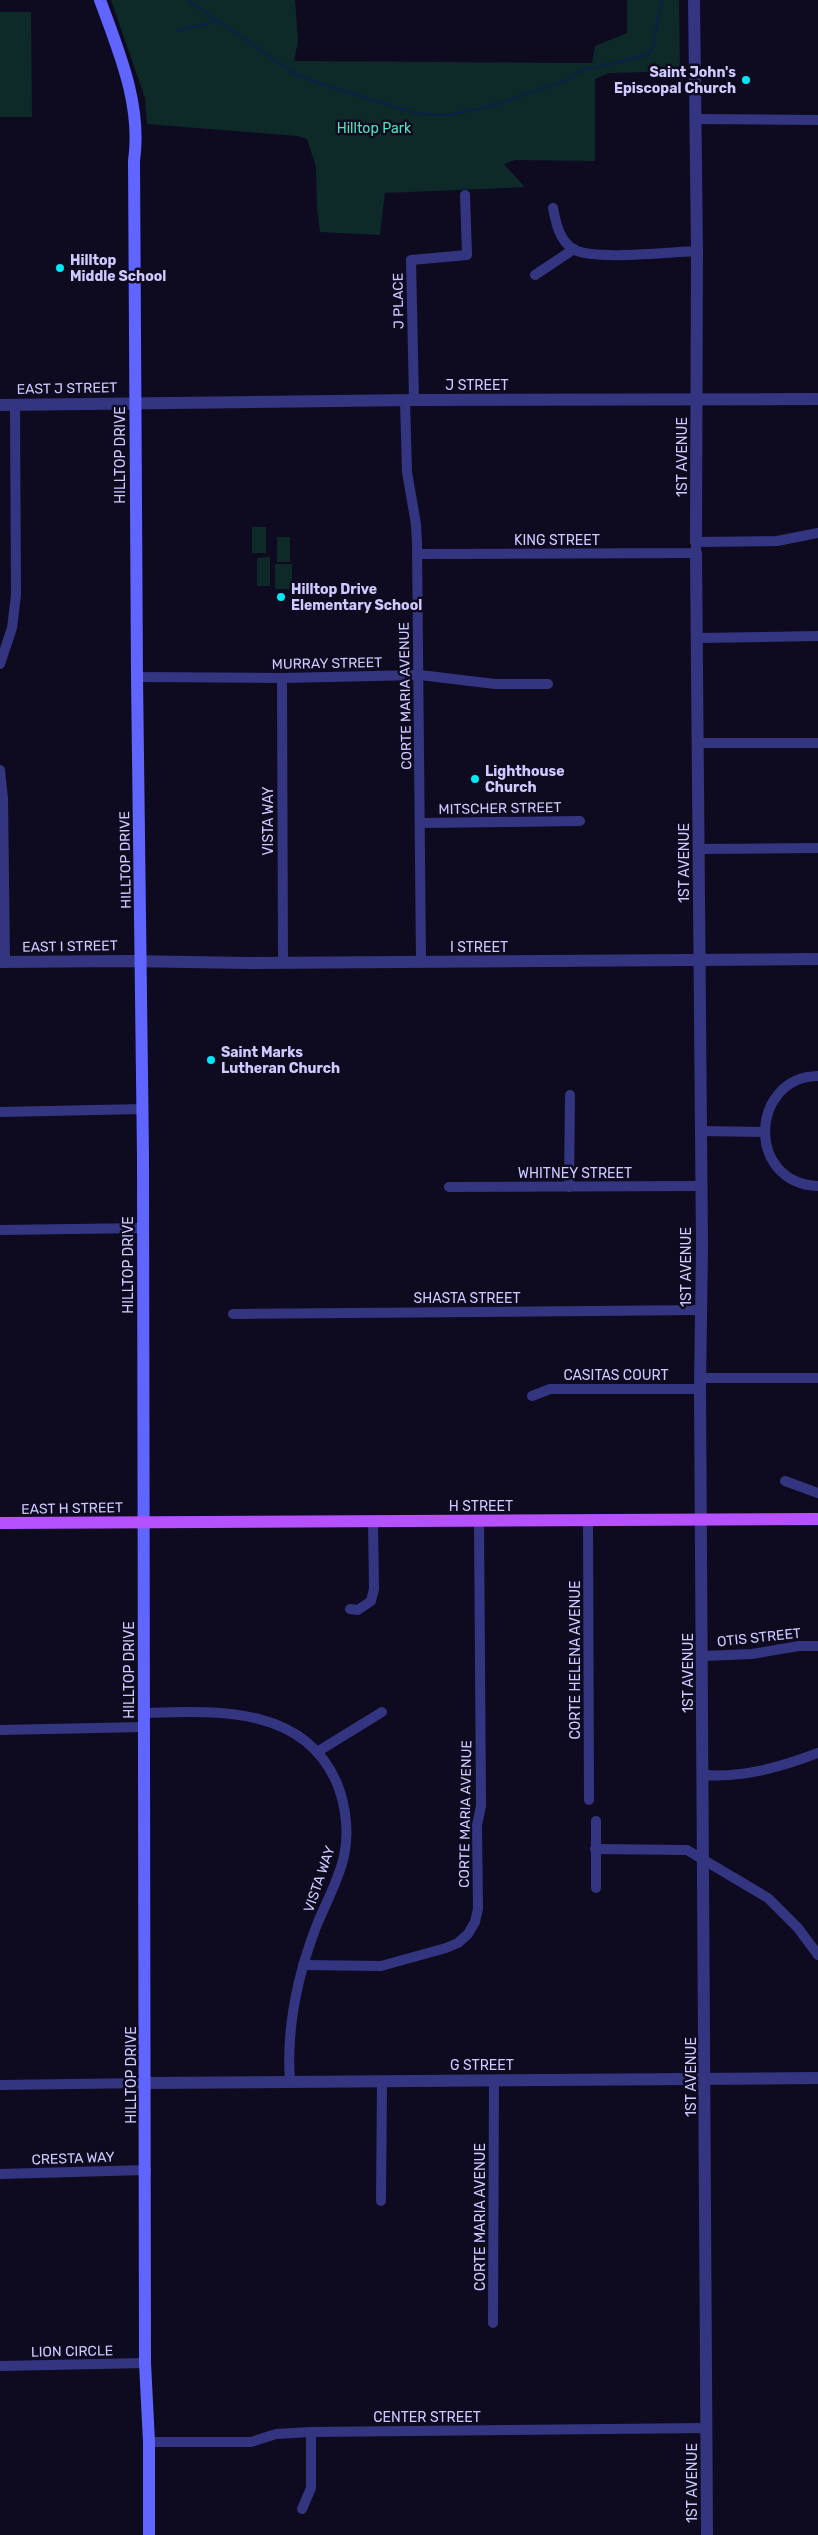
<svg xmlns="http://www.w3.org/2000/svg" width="818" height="2535" font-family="Rubik,sans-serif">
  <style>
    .green { fill: #0e2a28 }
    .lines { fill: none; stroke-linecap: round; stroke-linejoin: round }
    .stream { stroke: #0a2345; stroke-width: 2.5 }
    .minor { stroke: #343581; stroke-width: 10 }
    .tertiary { stroke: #343581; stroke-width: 12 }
    .secondary { stroke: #6165ff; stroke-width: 12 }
    .primary { stroke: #b651ff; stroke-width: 12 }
    .poi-dot { fill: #00e8f5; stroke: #0e0b20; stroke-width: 2 }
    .labels { text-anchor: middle; stroke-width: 5; stroke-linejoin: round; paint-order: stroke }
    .poi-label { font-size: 14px; font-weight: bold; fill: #cecaff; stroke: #0e0b20; text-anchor: start }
    .park-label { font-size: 14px; fill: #51e4b8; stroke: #0e0b20 }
    .street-label { font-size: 14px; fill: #cecaff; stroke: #0e0b20 }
  </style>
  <rect width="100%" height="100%" fill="#0e0b20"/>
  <g class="green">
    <polygon points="111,0 295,0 298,41 294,61 592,63 595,46 627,33 627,0 679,0 680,71 609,73 595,79 595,161 515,160 504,164 525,187 385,193 380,235 320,232 317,208 316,167 307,139 297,136 147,124 145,98"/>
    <polygon points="0,12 31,12 32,117 0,117"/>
    <rect x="252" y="527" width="14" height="26"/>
    <rect x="277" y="537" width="13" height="25"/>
    <polygon points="270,557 270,586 257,586 257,558"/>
    <rect x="275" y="564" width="17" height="25"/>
  </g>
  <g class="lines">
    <g class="stream">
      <polyline points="188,0 292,72 318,83 419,114 449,115 491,106 565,81 583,70 648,55 652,49 662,0"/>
      <polyline points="177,31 217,21"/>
    </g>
    <g class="minor">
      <polyline points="695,119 818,120"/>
      <path d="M553 208C556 223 559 240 573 249 592 261 671 252 697 251"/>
      <polyline points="535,275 574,249"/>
      <polyline points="405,400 407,472 416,524 417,543 421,962"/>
      <polyline points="414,400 411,260 467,255 465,195"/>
      <polyline points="417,554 696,553 696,542 777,541 818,533"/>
      <polyline points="697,638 818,636"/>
      <polyline points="0,664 12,628 16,595 15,404"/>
      <polyline points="137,677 282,678 420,675 495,684 548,684"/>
      <polyline points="282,678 283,963"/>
      <polyline points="698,743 818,743"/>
      <polyline points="0,770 3,799 5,962"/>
      <polyline points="420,823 580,821"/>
      <polyline points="699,849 818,848"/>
      <path d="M818 1076C750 1077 745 1183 818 1186"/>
      <polyline points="0,1112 143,1109"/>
      <polyline points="701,1131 764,1132"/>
      <polyline points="449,1187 700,1186"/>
      <polyline points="569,1187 570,1095"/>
      <polyline points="0,1230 144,1228"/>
      <polyline points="233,1314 701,1310"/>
      <polyline points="701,1378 818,1378"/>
      <polyline points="532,1396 550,1389 700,1389"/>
      <polyline points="785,1481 818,1493"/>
      <polyline points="588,1521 589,1800"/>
      <polyline points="350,1609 358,1610 371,1601 374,1589 373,1521"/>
      <polyline points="703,1656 752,1654 799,1646 818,1646"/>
      <path d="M144 1713C216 1711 306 1705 338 1786 346 1807 349 1834 344 1856 339 1880 325 1904 316 1927 297 1977 286 2028 290 2082"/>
      <polyline points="0,1730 144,1727"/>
      <polyline points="317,1752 382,1712"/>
      <path d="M704 1775C743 1778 781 1767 818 1753"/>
      <polyline points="595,1849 687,1850 768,1898 798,1928 818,1955"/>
      <polyline points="596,1888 596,1821"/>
      <polyline points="303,1965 381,1966 446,1948 458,1943 468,1934 475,1922 478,1909 477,1825 481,1806 479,1521"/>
      <polyline points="0,2085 145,2083"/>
      <polyline points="0,2174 146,2170"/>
      <polyline points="381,2201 382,2081"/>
      <polyline points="493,2323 494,2080"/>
      <polyline points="0,2366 145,2363"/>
      <polyline points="149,2442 251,2442 276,2434 311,2432 706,2428"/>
      <polyline points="302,2509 311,2488 311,2432"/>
    </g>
    <g class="tertiary">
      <polyline points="694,0 697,251 696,542"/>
      <polyline points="0,405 414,400 818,399"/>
      <polyline points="696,553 702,1246 700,1389 707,2535"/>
      <polyline points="0,962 128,961 249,963 818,959"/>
      <polyline points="145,2083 818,2078"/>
    </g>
    <path class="secondary" d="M100 0C119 52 142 105 134 161L137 677 143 1156 145 2363 149 2442V2535"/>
    <polyline class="primary" points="0,1523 818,1519"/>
  </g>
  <g class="poi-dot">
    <circle cx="746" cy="80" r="5"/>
    <circle cx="60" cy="268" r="5"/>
    <circle cx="281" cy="597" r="5"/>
    <circle cx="475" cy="779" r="5"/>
    <circle cx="211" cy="1060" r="5"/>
  </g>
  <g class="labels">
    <g class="poi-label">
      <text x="736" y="77" text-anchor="end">Saint John's<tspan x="736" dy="16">Episcopal Church</tspan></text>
      <text x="70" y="265">Hilltop<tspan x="70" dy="16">Middle School</tspan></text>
      <text x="291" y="594">Hilltop Drive<tspan x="291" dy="16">Elementary School</tspan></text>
      <text x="485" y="776">Lighthouse<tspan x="485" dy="16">Church</tspan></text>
      <text x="221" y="1057">Saint Marks<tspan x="221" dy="16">Lutheran Church</tspan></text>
    </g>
    <g class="park-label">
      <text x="374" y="133">Hilltop Park</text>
    </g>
    <g class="street-label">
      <text transform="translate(398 301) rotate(-91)" y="5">J PLACE</text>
      <text x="477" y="390">J STREET</text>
      <text transform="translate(67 388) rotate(-1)" y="5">EAST J STREET</text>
      <text transform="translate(120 455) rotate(-90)" y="5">HILLTOP DRIVE</text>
      <text transform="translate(682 457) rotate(-90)" y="5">1ST AVENUE</text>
      <text x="557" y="545">KING STREET</text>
      <text transform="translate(327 663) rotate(-1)" y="5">MURRAY STREET</text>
      <text transform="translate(405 696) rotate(-91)" y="5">CORTE MARIA AVENUE</text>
      <text transform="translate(500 808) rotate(-1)" y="5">MITSCHER STREET</text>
      <text transform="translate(268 821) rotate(-90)" y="5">VISTA WAY</text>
      <text transform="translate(125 860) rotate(-91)" y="5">HILLTOP DRIVE</text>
      <text transform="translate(684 863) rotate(-90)" y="5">1ST AVENUE</text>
      <text transform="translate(70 946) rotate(-1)" y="5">EAST I STREET</text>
      <text x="479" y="952">I STREET</text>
      <text x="575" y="1178">WHITNEY STREET</text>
      <text transform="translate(128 1265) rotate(-90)" y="5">HILLTOP DRIVE</text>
      <text transform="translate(686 1267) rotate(-90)" y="5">1ST AVENUE</text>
      <text x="467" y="1303">SHASTA STREET</text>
      <text x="616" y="1380">CASITAS COURT</text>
      <text x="481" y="1511">H STREET</text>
      <text transform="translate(72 1508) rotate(-1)" y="5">EAST H STREET</text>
      <text transform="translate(759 1637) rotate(-6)" y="5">OTIS STREET</text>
      <text transform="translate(575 1660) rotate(-90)" y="5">CORTE HELENA AVENUE</text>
      <text transform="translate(129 1670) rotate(-90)" y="5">HILLTOP DRIVE</text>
      <text transform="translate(688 1673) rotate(-90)" y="5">1ST AVENUE</text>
      <text transform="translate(465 1814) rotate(-89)" y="5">CORTE MARIA AVENUE</text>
      <text transform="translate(319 1879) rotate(-71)" y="5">VISTA WAY</text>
      <text x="482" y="2070">G STREET</text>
      <text transform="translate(131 2075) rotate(-90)" y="5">HILLTOP DRIVE</text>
      <text transform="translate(691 2077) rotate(-90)" y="5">1ST AVENUE</text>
      <text transform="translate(73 2158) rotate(-2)" y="5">CRESTA WAY</text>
      <text transform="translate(480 2217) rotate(-90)" y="5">CORTE MARIA AVENUE</text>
      <text transform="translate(72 2351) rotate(-1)" y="5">LION CIRCLE</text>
      <text x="427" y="2422">CENTER STREET</text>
      <text transform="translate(692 2483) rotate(-90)" y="5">1ST AVENUE</text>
    </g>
  </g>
</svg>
